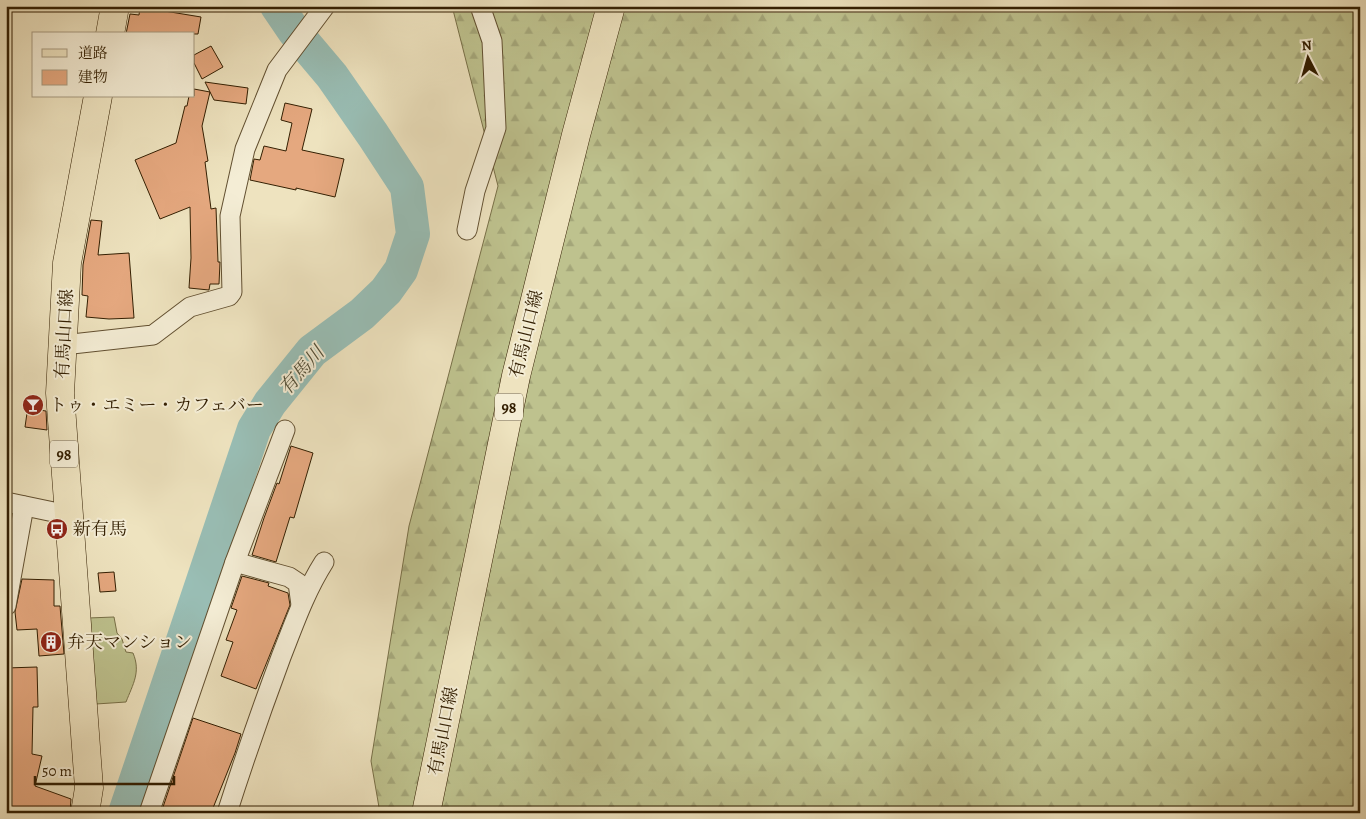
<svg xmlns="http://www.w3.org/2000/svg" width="1366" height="819" font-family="Alegreya,'Noto Serif JP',serif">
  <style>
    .forest { fill: url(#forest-firs); stroke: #787048 }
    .park { fill: #bec28e; stroke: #787048 }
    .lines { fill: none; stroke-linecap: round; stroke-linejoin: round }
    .river { stroke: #99beb5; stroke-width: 34 }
    .building { fill: #e5a87f; stroke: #331f02 }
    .street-casing { stroke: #625031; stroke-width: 21 }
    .primary-casing { stroke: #331f02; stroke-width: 29 }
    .street { stroke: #f4edd5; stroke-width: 19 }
    .primary { stroke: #eee3bf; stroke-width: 28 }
    .labels { text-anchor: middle; stroke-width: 4; stroke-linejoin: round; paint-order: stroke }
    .shield { fill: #f4edd5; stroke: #6d5d41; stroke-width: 1 }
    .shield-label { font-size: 16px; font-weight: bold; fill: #331f02 }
    .street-label { font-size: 18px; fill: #331f02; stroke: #f4edd5 }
    .poi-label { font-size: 18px; fill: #331f02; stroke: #f4edd5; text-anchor: start }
    .water-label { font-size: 19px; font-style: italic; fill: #524f38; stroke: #f4edd5 }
  </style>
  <defs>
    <pattern id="forest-firs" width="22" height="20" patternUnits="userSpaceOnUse" patternTransform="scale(1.25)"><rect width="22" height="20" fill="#bec28e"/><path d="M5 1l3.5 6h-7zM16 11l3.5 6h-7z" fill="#a4a679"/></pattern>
  </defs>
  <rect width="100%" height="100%" fill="#eee3bf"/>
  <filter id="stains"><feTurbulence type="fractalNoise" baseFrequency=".004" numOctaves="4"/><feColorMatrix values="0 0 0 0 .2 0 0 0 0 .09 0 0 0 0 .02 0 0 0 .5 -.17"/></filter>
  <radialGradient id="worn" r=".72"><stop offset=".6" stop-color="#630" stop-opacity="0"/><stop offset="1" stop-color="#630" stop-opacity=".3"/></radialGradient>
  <polygon class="forest" points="452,6 1360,6 1360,813 380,813 371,761 409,526 498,186"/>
  <path class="park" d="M114 617 117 633 122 639 126 652 133 653C141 672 133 684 126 702L96 704 88 618Z"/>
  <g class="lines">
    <polyline class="river" points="125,813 254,429 270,403 312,351 362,314 386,291 401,270 413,234 407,187 373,135 332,76 294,31 277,6"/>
  </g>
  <g class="building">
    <polygon points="140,7 201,17 198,34 126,34 130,14 139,15"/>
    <polygon points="211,46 223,67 202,79 194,63 194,55"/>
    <polygon points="205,82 248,88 246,104 214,100 210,92 202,126 208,161 205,162 211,209 216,208 218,262 220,262 219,284 210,284 209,290 189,288 191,258 190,207 160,219 135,160 176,143 185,106 187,106 189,96 194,96 194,89 210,92"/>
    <polygon points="285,103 312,109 302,150 344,159 335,197 296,188 296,190 250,180 254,159 260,160 264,146 286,151 292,123 281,120"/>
    <polygon points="91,220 102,221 98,255 129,253 134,318 109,319 86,317 88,296 82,295 83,265"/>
    <polygon points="32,409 46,411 47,430 25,427 27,413 31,413"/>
    <polygon points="291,446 313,453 294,518 290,517 276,562 252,555 264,518 277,483 279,484"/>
    <polygon points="114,572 116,591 100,592 98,573"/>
    <polygon points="242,576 269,583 268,586 288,593 290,605 256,689 221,676 233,642 226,640 237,610 231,608"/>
    <polygon points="22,579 54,580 54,606 60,606 64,654 39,656 37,629 17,630 15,612"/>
    <polygon points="37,667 38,707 33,707 32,754 42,756 35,786 71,799 70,813 6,813 6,668"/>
    <polygon points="193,718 241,734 235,753 211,813 161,813"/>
  </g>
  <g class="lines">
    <g class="street-casing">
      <g id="street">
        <polyline points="467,230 475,191 496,128 492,41 480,6"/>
        <polyline points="63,345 153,335 190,307 229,296 232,292 230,216 245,149 277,70 325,6"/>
        <polyline points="6,502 68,515"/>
        <polyline points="235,562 289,577 298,583 301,605"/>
        <polyline points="6,606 24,506"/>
        <polyline points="149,813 235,562 285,430"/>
        <path d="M227 813C244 760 262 708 281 657 294 624 305 592 324 562"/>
      </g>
    </g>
    <g class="primary-casing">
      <g id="primary">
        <polyline points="110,34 115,6"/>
        <polyline points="85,813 89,788 60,393 67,263 98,96"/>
        <polyline points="426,813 516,376 576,135 611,6"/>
      </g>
    </g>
    <use href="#street" class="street"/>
    <use href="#primary" class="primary"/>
  </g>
  <defs>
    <g id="bar-disc" transform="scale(1.125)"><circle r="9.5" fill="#8f2418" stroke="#f4edd5"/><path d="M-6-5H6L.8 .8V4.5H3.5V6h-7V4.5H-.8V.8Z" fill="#fff"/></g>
    <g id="bus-disc" transform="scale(1.125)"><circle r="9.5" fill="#8f2418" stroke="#f4edd5"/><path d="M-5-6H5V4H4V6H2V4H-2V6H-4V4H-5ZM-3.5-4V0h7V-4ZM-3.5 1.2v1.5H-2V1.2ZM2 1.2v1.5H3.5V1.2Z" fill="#fff"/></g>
    <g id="building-disc" transform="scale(1.125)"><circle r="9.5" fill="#8f2418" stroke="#f4edd5"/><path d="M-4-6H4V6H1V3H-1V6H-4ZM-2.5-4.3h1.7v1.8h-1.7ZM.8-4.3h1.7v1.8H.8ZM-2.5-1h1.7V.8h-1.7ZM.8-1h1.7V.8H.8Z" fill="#fff"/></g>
  </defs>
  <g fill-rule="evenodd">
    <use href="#bar-disc" x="33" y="405"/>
    <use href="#bus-disc" x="57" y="529"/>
    <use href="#building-disc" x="51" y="642"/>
  </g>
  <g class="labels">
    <g class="shield">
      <rect x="495" y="393.5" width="28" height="27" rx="4"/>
      <rect x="50" y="440.5" width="28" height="27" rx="4"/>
    </g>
    <g class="shield-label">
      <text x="509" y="413">98</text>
      <text x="64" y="460">98</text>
    </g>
    <g class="street-label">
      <text transform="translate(64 334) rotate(-87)" y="6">有馬山口線</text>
      <text transform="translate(526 334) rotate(-76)" y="6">有馬山口線</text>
      <text transform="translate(443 731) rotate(-79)" y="6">有馬山口線</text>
    </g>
    <g class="poi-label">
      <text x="49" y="411">トゥ・エミー・カフェバー</text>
      <text x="73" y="535">新有馬</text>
      <text x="67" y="648">弁天マンション</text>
    </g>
    <g class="water-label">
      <text transform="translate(301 370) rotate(-49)" y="7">有馬川</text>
    </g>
  </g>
  <rect width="1366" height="819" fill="none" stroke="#eee3bf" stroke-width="25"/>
  <rect x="8" y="8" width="1351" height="804" fill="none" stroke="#331f02" stroke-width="2.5"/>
  <rect x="12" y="12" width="1341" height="794" fill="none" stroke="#331f02"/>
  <rect x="32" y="32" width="162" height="65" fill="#f4edd5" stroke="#a79b81"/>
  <rect x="42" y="49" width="25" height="8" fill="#eee3bf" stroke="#a79b81"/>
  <text x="78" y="58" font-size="15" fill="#331f02">道路</text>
  <rect x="42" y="70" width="25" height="15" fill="#e5a87f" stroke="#a79b81"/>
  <text x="78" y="82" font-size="15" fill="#331f02">建物</text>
  <g transform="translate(1308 58) rotate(354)" stroke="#f4edd5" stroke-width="4" paint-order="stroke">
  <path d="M0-4L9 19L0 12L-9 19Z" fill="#331f02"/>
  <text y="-8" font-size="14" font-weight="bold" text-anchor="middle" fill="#331f02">N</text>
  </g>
  <path d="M35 776v8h139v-8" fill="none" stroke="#331f02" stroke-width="2.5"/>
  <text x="42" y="776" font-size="15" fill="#331f02" stroke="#f4edd5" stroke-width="4" paint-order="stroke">50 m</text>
  <rect width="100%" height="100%" filter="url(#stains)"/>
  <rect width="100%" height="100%" fill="url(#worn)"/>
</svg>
